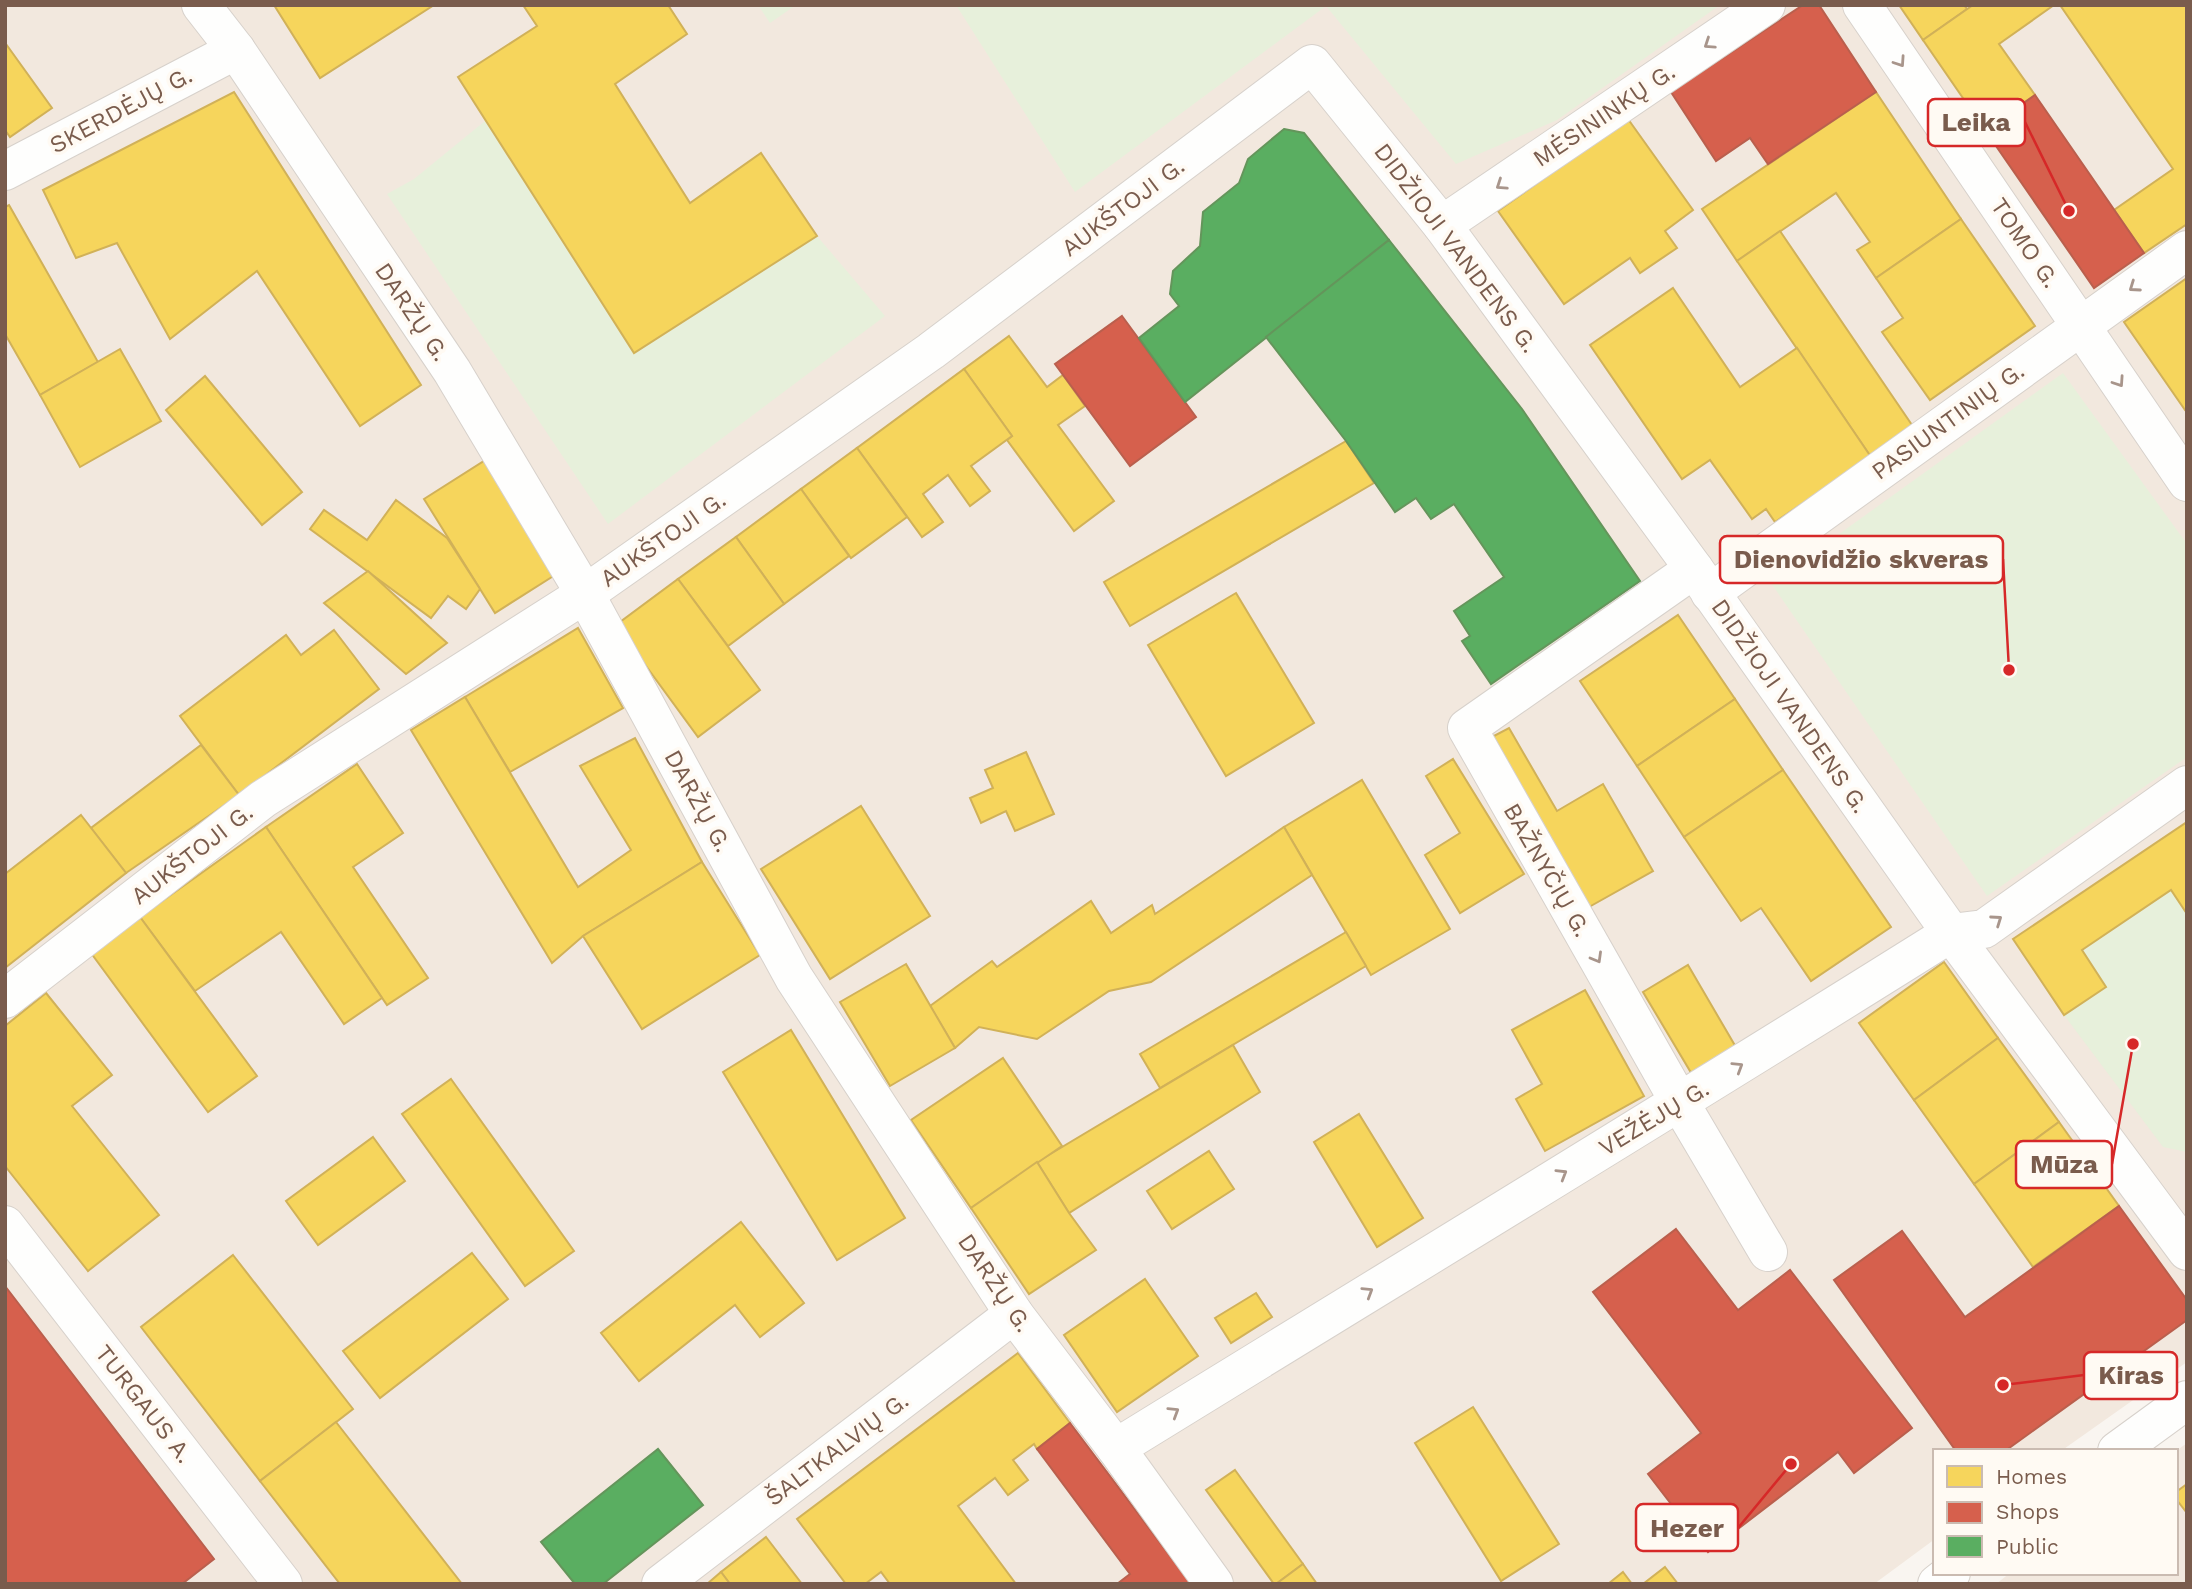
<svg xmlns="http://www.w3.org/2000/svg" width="2192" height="1589" font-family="'Work Sans',sans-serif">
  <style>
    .residential { fill: #f2e8de }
    .green { fill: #e7f0db }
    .homes { fill: #f6d55c; stroke: #d1b158; stroke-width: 2 }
    .shops { fill: #d6604d; stroke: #ba5f4d; stroke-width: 2 }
    .public { fill: #5aae61; stroke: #64955b; stroke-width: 2 }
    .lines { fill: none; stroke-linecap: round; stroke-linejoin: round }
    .minor-casing { stroke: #d7d1cb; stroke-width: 40 }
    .minor { stroke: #fefefd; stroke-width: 38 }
    .oneway { stroke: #a8958b }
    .labels { text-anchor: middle; stroke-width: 7; stroke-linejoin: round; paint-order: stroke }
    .street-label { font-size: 24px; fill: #7a5c4d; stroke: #fffaf3 }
    .leader { fill: none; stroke: #d62828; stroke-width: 2.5 }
    .callout-dot { fill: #d62828; stroke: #fffaf3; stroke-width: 2.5 }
    .callout { fill: #fffaf3; stroke: #d62828; stroke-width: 2.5 }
    .callout-label { font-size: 26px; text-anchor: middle; font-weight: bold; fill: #7a5c4d }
  </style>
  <rect width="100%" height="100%" fill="#f9f5f0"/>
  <g class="residential">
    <polygon points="5,5 2187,5 2187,1362 2061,1451 1935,1451 1935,1539 1874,1584 5,1584"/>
    <polygon points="2187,1443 2187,1584 1996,1584 2010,1573 2176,1573 2176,1451"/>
  </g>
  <g class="green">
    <polygon points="758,5 796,5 770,23"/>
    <polygon points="956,5 1720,5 1557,120 1456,164 1326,6 1075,192"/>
    <polygon points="485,121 634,353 817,236 885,316 608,524 387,194 414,179"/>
    <polygon points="2063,373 2187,544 2187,757 1987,896 1771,583"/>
    <polygon points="2171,890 2187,914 2187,1152 2163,1147 2064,1015 2106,987 2082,950"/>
  </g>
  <g class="homes">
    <polygon points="274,5 434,5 320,78"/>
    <polygon points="523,5 668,5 687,34 615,84 690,203 761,153 817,236 634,353 458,77 537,26"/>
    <polygon points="1899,5 1964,5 1967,9 1923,40"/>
    <polygon points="1973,5 2054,5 1999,44 2035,95 1985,130 1923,40"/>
    <polygon points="2060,5 2187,5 2187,224 2144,253 2114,210 2173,169"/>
    <polygon points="6,44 52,108 10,137 5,130"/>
    <polygon points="234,92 421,385 360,426 257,271 170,339 117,243 76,258 43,190"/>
    <polygon points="1876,92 1961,219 1876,278 1857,250 1870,242 1836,193 1737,261 1702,209"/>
    <polygon points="1628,119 1693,210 1665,231 1677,248 1640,273 1630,258 1564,304 1498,211"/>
    <polygon points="9,205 98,362 40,395 5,334 5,207"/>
    <polygon points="1961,219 2035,326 1930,400 1882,332 1903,318 1876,278"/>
    <polygon points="1780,231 1914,428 1871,457 1737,261"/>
    <polygon points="2187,278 2187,409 2185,410 2124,322"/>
    <polygon points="1673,288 1740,387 1797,348 1871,457 1775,522 1766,509 1752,519 1710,460 1682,479 1590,345"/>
    <polygon points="1009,336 1047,387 1063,375 1085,406 1058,425 1114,501 1074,531 1007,440 1012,436 964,369"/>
    <polygon points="120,349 161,421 80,467 40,395"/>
    <polygon points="964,369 1012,436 971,466 990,491 970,506 948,475 923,494 943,522 922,537 857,448"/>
    <polygon points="205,376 302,492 262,525 166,410"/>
    <polygon points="1346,441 1374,483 1130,626 1104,582"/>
    <polygon points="857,448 907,517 851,558 801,489"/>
    <polygon points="484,461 555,575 495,613 424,499"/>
    <polygon points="801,489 849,556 784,604 736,537"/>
    <polygon points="396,500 447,538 480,589 466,609 448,596 431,618 310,529 324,510 367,540"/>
    <polygon points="736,537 784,604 728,646 678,579"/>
    <polygon points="368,571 447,643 406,674 324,603"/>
    <polygon points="678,579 760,690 698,737 616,625"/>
    <polygon points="1236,593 1314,723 1226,776 1148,645"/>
    <polygon points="1678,615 1735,699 1637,766 1580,681"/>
    <polygon points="578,628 623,708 510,772 465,697"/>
    <polygon points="334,630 379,689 239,795 180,716 286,635 301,655"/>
    <polygon points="465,697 578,887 631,850 580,766 635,738 702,862 583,936 552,963 411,730"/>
    <polygon points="1735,699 1783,770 1684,837 1637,766"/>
    <polygon points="1509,728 1557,811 1603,784 1653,871 1589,907 1492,737"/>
    <polygon points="201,745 239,795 126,873 91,828"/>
    <polygon points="1026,752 1054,814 1015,831 1006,811 981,823 970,798 993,788 985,770"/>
    <polygon points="1453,759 1524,874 1460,913 1425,855 1460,833 1426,776"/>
    <polygon points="357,764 403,833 353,867 428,978 387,1005 266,827"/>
    <polygon points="1783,770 1891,927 1811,981 1761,908 1741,921 1684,837"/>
    <polygon points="1362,780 1450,929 1371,975 1284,827"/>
    <polygon points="861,806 930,916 830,979 761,869"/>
    <polygon points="81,815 126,873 5,968 5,874"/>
    <polygon points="2187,822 2187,914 2171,890 2082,950 2106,987 2064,1015 2013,939"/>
    <polygon points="266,827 382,998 344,1024 281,932 195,991 140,917"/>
    <polygon points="1284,827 1312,875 1151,982 1109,991 1037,1039 979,1027 955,1048 930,1006 992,961 997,967 1091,901 1111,933 1152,905 1155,914"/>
    <polygon points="702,862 760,955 642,1029 583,936"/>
    <polygon points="140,917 257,1076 208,1112 91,953"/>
    <polygon points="1346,932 1366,966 1160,1088 1140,1054"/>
    <polygon points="1944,962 1998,1038 1914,1100 1859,1023"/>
    <polygon points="906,964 955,1048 890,1086 840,1002"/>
    <polygon points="1688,965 1737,1049 1693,1076 1643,992"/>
    <polygon points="1585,990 1644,1096 1545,1151 1516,1099 1542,1084 1512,1030"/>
    <polygon points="46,993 112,1075 72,1106 159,1215 88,1271 5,1166 5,1026"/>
    <polygon points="791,1030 905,1218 837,1260 723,1072"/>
    <polygon points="1998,1038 2059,1122 1974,1184 1914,1100"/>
    <polygon points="1233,1045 1260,1092 1069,1213 1037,1162"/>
    <polygon points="1003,1058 1062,1146 971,1208 911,1120"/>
    <polygon points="451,1079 574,1251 525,1286 402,1114"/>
    <polygon points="1359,1114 1423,1218 1377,1247 1314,1142"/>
    <polygon points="2059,1122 2119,1206 2033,1267 1974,1184"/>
    <polygon points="373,1137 405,1181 318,1245 286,1201"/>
    <polygon points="1209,1151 1234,1189 1172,1229 1147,1191"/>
    <polygon points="1037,1162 1069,1213 1096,1250 1029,1294 971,1208"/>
    <polygon points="741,1222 804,1303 760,1337 735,1305 639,1381 601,1333"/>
    <polygon points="472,1253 508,1299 380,1398 343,1351"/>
    <polygon points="233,1255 353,1409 260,1481 141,1327"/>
    <polygon points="1145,1279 1198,1356 1117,1412 1064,1335"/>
    <polygon points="1256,1293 1272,1317 1231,1343 1215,1318"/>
    <polygon points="1018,1353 1070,1423 1037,1449 1034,1444 1013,1460 1028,1480 1008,1495 995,1478 958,1506 1016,1584 890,1584 881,1572 865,1584 846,1584 797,1519"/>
    <polygon points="1473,1407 1559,1544 1501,1581 1415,1443"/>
    <polygon points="336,1422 462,1584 340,1584 260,1481"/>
    <polygon points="1235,1470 1303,1564 1276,1584 1274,1584 1206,1490"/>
    <polygon points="2187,1484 2187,1513 2176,1499 2176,1492"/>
    <polygon points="766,1537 802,1584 730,1584 721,1572"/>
    <polygon points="1303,1564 1317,1584 1276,1584"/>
    <polygon points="1665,1567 1678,1584 1643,1584"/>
    <polygon points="721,1572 730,1584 707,1584"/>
    <polygon points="1623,1572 1632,1584 1608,1584"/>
  </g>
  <g class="shops">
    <polygon points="1803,5 1819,5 1876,92 1768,164 1750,138 1716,161 1671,92"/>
    <polygon points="2035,95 2144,253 2094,288 1985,130"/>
    <polygon points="1122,316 1196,417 1130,466 1055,364"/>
    <polygon points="2119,1206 2187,1300 2187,1320 2005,1451 1956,1451 1834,1280 1902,1231 1965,1317"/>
    <polygon points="1676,1229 1738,1310 1790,1270 1912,1428 1854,1473 1838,1452 1708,1552 1648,1474 1701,1433 1593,1292"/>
    <polygon points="5,1286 214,1559 182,1584 5,1584"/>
    <polygon points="1070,1423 1191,1584 1117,1584 1130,1574 1037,1449"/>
  </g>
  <g class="public">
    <polygon points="1284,129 1304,133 1389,240 1185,402 1139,338 1179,306 1170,294 1173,271 1200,246 1203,212 1239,183 1248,159"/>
    <polygon points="1389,240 1522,409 1640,581 1491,684 1462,641 1470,636 1454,611 1504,577 1454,504 1431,519 1416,498 1395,512 1346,441 1266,337"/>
    <polygon points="658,1449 703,1505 603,1584 575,1584 541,1542"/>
  </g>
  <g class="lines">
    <g class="minor-casing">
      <g id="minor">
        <polyline points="201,5 236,50 452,371 585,594 794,978 1014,1314 1116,1448 1214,1584"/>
        <polyline points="1862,5 2187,482"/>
        <polyline points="5,171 236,50"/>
        <polyline points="1442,225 1766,5"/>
        <polyline points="1694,569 1467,728 1680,1103 1768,1252"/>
        <polyline points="1710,593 2187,250"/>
        <polyline points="5,999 263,799 585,594 931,351 1312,64 1442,225 1694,569 1951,933 2187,1251"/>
        <polyline points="5,1225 283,1584"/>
        <path d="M1116 1448C1395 1276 1674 1107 1951 933L1984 929 2187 785"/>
        <polyline points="2117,1451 2187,1400"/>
        <polyline points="661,1584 1014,1314"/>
        <polyline points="1937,1584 1951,1573"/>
      </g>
    </g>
    <use href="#minor" class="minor"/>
  </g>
  <defs><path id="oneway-chevron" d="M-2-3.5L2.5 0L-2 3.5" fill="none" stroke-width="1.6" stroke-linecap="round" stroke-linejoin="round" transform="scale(1.75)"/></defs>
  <g class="oneway">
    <use href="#oneway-chevron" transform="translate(1709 44) rotate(146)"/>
    <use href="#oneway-chevron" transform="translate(1900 62) rotate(56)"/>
    <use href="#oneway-chevron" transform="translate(1501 185) rotate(146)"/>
    <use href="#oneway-chevron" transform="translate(2134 287) rotate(145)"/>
    <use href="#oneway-chevron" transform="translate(2119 382) rotate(56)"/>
    <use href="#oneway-chevron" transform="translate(1997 920) rotate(-35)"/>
    <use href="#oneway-chevron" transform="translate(1597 958) rotate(60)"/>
    <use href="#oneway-chevron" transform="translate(1738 1067) rotate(-32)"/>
    <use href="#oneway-chevron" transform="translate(1562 1174) rotate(-31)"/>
    <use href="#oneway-chevron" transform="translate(1368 1292) rotate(-32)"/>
    <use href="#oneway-chevron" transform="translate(1174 1412) rotate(-32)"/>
  </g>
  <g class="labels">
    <g class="street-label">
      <text transform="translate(121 110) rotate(-28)" y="8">SKERDĖJŲ G.</text>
      <text transform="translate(1604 115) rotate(-34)" y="8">MĖSININKŲ G.</text>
      <text transform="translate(1123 207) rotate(-37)" y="8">AUKŠTOJI G.</text>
      <text transform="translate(2025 243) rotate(56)" y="8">TOMO G.</text>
      <text transform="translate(1456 248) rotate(53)" y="8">DIDŽIOJI VANDENS G.</text>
      <text transform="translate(412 312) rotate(56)" y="8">DARŽŲ G.</text>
      <text transform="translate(1948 421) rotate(-36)" y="8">PASIUNTINIŲ G.</text>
      <text transform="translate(663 539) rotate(-35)" y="8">AUKŠTOJI G.</text>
      <text transform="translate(1790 706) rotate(55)" y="8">DIDŽIOJI VANDENS G.</text>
      <text transform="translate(698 801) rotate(61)" y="8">DARŽŲ G.</text>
      <text transform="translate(192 854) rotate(-38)" y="8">AUKŠTOJI G.</text>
      <text transform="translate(1547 870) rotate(60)" y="8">BAŽNYČIŲ G.</text>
      <text transform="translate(1654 1118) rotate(-31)" y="8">VEŽĖJŲ G.</text>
      <text transform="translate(995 1283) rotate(56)" y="8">DARŽŲ G.</text>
      <text transform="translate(144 1404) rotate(52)" y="8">TURGAUS A.</text>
      <text transform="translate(837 1449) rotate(-37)" y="8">ŠALTKALVIŲ G.</text>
    </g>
  </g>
  <path class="leader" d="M2069 211L2025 122M2009 670L2003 559M2133 1044L2112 1164M2003 1385L2084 1375M1791 1464L1738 1528"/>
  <g class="callout-dot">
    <circle cx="2069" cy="211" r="7"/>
    <circle cx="2009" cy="670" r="7"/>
    <circle cx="2133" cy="1044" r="7"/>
    <circle cx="2003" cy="1385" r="7"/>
    <circle cx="1791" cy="1464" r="7"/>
  </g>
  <g class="callout">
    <rect x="1928" y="99" width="97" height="47" rx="7"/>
    <rect x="1720" y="536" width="283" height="47" rx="7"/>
    <rect x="2016" y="1141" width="96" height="47" rx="7"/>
    <rect x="2084" y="1352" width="93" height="47" rx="7"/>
    <rect x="1636" y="1504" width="102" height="47" rx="7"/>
  </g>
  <g class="callout-label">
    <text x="1976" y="131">Leika</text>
    <text x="1861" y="568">Dienovidžio skveras</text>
    <text x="2064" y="1173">Mūza</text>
    <text x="2131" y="1384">Kiras</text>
    <text x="1687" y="1537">Hezer</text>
  </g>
  <rect width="2192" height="1589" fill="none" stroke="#7a5c4d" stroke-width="14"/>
  <rect x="1933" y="1449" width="245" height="126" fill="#fffaf3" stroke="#cabbb1" stroke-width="2"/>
  <rect x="1947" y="1466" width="35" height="21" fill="#f6d55c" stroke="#cabbb1" stroke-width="2"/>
  <text x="1996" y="1484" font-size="21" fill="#7a5c4d">Homes</text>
  <rect x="1947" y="1502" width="35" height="21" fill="#d6604d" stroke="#cabbb1" stroke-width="2"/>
  <text x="1996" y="1519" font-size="21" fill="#7a5c4d">Shops</text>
  <rect x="1947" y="1536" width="35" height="21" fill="#5aae61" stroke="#cabbb1" stroke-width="2"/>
  <text x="1996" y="1554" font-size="21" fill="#7a5c4d">Public</text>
</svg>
